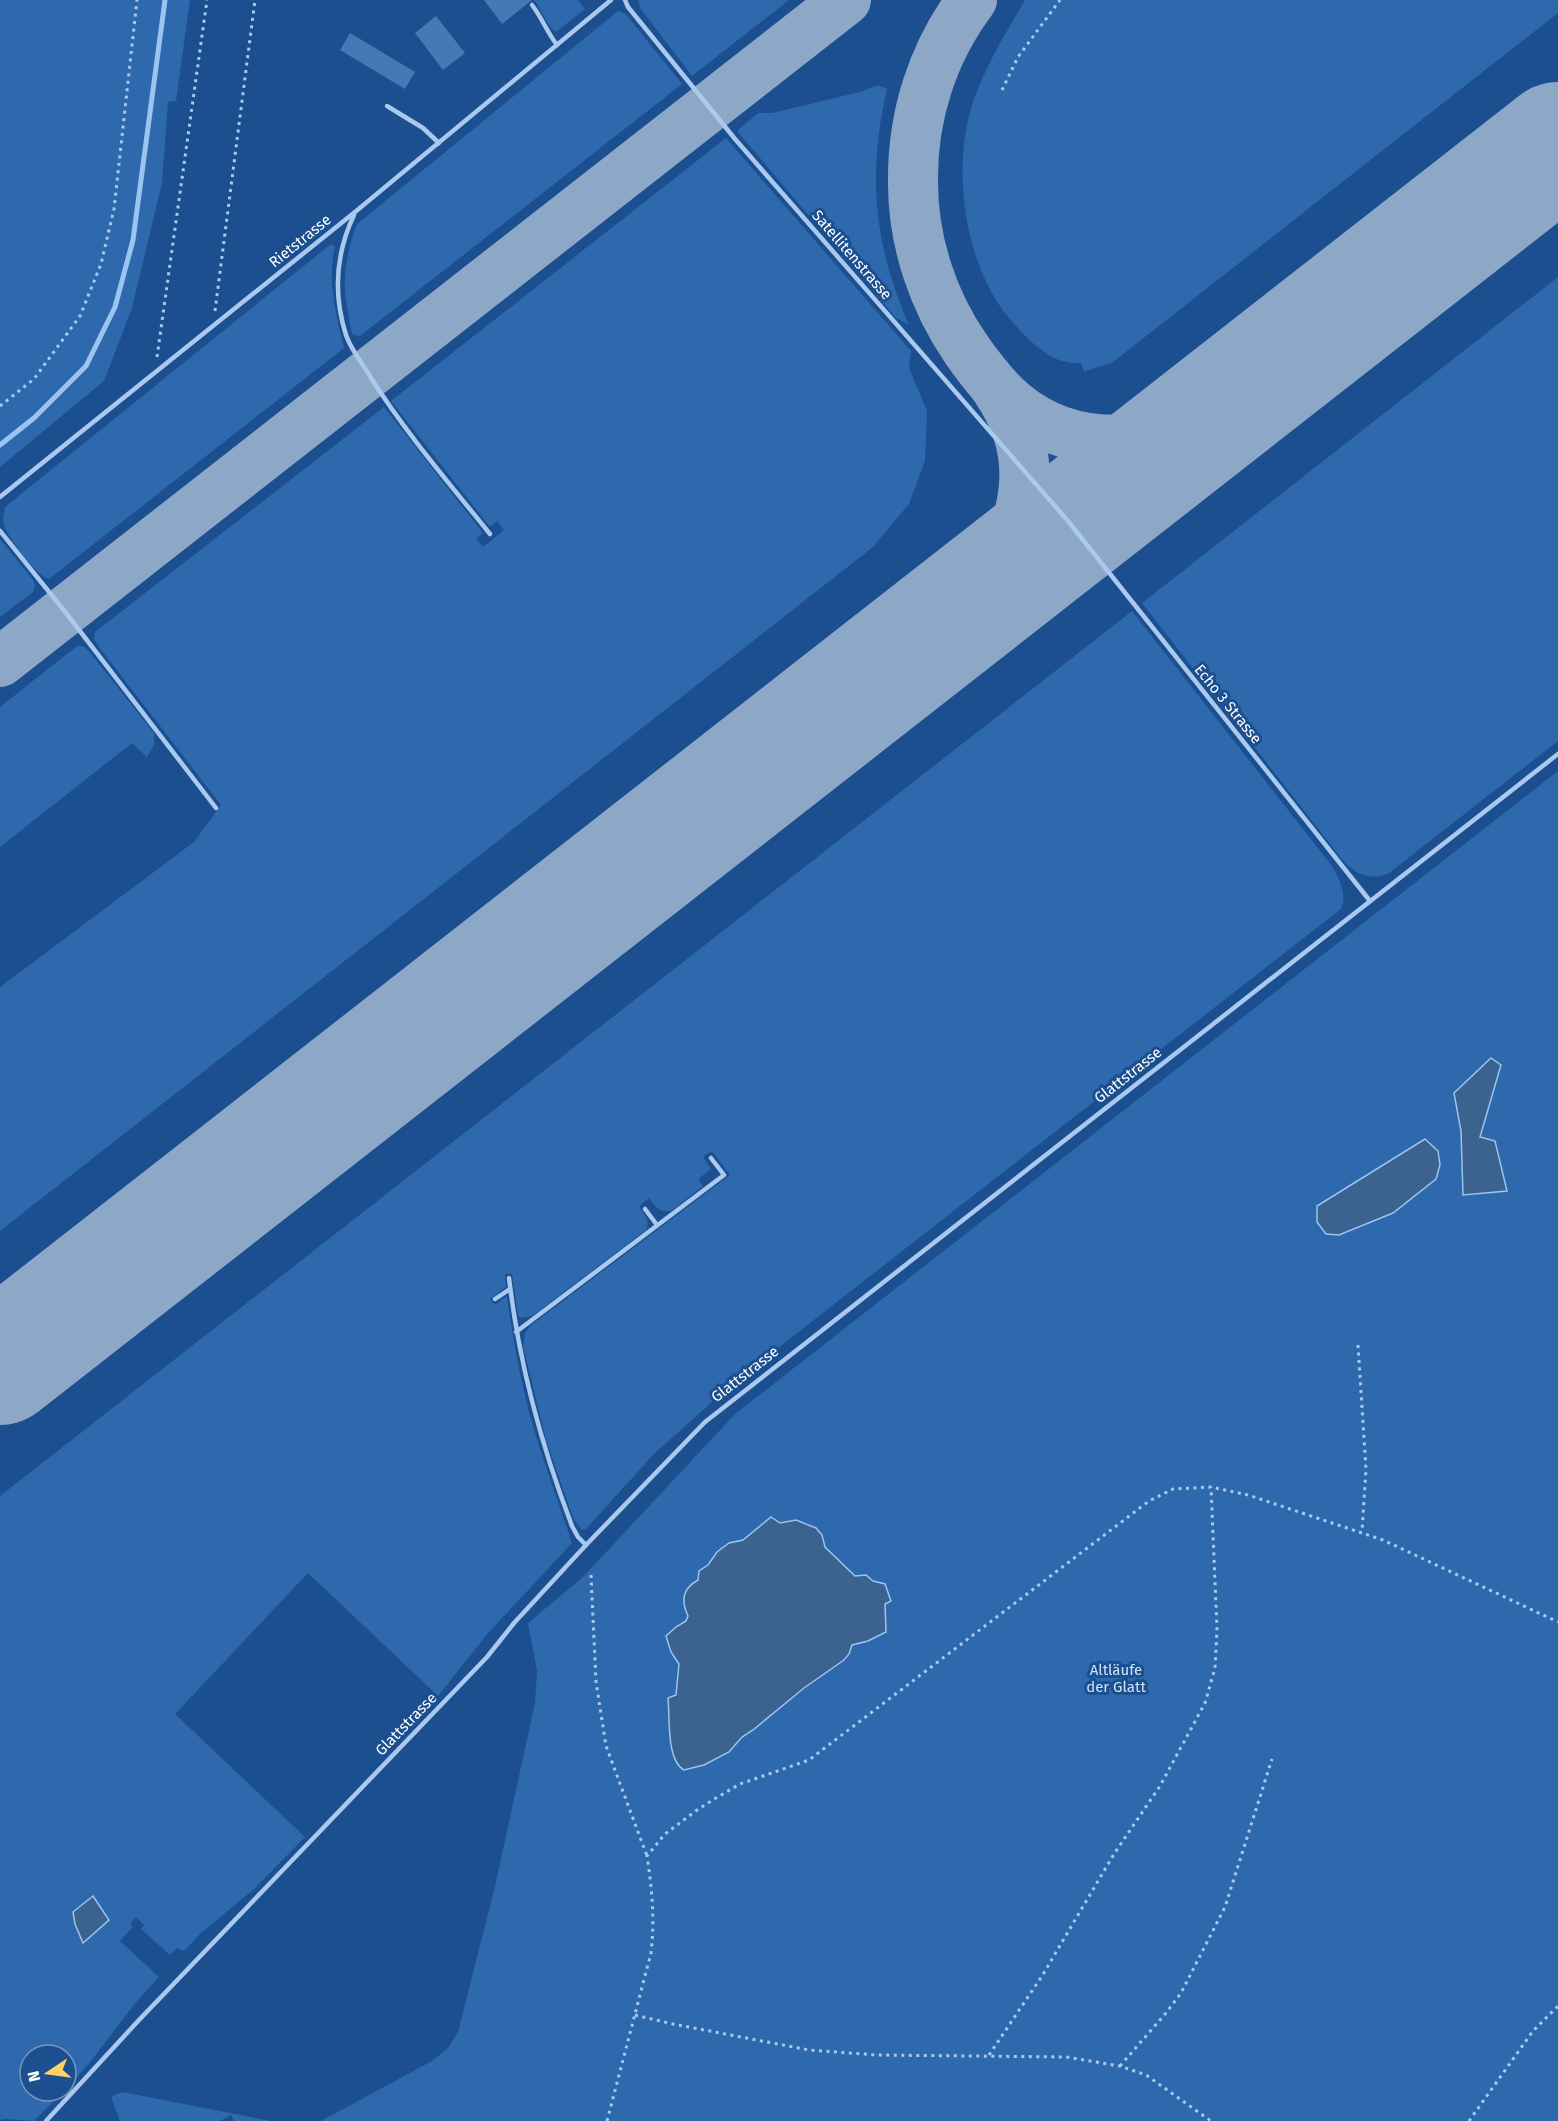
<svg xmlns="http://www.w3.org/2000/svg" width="1558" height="2121" font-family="'Fira Sans',sans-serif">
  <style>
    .green { fill: #2e69ad }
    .water { fill: #3c6290; stroke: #9cc4f0; stroke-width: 1.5 }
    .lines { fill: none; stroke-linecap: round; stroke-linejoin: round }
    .stream { stroke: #9cc4f0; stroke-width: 5 }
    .taxiway { stroke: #8da7c7; stroke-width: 50 }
    .runway { stroke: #8da7c7; stroke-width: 124 }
    .building { fill: #4478b7 }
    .path { stroke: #a9c9ee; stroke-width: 3; stroke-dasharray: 3 4.5; stroke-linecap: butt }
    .lane { stroke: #a9c9ee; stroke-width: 4.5 }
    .labels { text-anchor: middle; stroke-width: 6; stroke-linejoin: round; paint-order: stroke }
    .street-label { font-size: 15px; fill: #fff; stroke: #1b4f8f }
    .park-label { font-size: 15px; fill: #cfe3fa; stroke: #1b4f8f }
  </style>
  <rect width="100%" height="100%" fill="#1b4f8f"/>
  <g class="green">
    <polygon points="0,0 136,0 135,10 137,0 190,0 176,101 168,102 162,183 132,308 104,381 0,467"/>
    <path d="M534 0H578L585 9 556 32C548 28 541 9 534 0Z"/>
    <polygon points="638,0 789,0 692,76 640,8"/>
    <path d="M1025 0H1558V13L1113 362 1084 372 1081 363C1053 365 1034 345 1016 326 965 273 950 171 973 102 986 65 1006 33 1025 0Z"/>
    <path d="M618 11 625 13 682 84 360 336 353 335C350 328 349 319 348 312 341 280 346 254 357 224Z"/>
    <path d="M878 85 887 89C867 175 874 244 909 325L896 318 737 131 758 113H772L860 92Z"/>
    <polygon points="726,138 911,351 909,368 927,411 925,461 909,504 873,547 0,1231 0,987 194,842 221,805 99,647 94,639 95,632 384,407 483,533 476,539 483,547 504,530 497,521 490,527 391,401"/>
    <path d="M331 244 335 247C327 282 336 314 344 348L49 579C38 577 7 537 4 525 2 519 4 513 5 507Z"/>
    <path d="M1558 277V741L1389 873C1371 881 1357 875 1344 862L1142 603Z"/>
    <polygon points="0,539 33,580 35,586 33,592 0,617"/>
    <path d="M1132 611 1332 866C1340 879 1347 895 1341 909L733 1383 654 1454 586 1529 582 1530 573 1518 546 1440 523 1346 525 1333 530 1326 730 1175 712 1151 703 1157 711 1169 698 1179 703 1186 671 1211C659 1213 656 1207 649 1198L639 1206C643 1214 651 1220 646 1230L532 1316 521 1318 518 1315 512 1274H505L506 1287 490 1299 495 1305 507 1296C512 1332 518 1368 527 1404 539 1451 557 1497 572 1543L489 1632 438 1696 308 1573 175 1714 305 1837 253 1890 201 1933 184 1951 177 1948 170 1955 141 1929 144 1925 136 1917 130 1924 133 1927 120 1941 159 1977C124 2012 100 2055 66 2089V2055H30V2091H64L34 2121 5 2119 0 2120V1496Z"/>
    <polygon points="77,646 83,646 88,650 154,733 154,745 147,757 132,743 0,847 0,707"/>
    <polygon points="1558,771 1558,2121 321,2121 432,2061 448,2048 458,2032 495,1886 535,1703 537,1671 528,1623 583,1577 735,1414"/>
    <polygon points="122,2092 271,2121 234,2121 231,2115 220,2121 120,2121 111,2097"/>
  </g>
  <g class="water">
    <polygon points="1491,1058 1501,1065 1480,1137 1495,1141 1507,1191 1463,1195 1461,1131 1454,1093"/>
    <polygon points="1425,1139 1438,1151 1440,1165 1436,1179 1393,1213 1339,1235 1326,1234 1317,1222 1317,1206"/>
    <path d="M771 1517 780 1523 796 1520 816 1528 822 1535 825 1547 855 1576 866 1575 873 1581 885 1584 891 1601 885 1604 886 1632 868 1641 852 1645 849 1654 844 1660 804 1688 753 1730 742 1737 729 1752 704 1765 684 1770C666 1760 670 1717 668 1698L676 1695 679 1664 671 1652 666 1636 676 1627 686 1621 688 1616C681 1601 682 1589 698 1580L699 1571 708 1565 717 1552 729 1543 743 1540Z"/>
    <polygon points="93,1896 109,1920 83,1943 75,1924 73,1912"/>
  </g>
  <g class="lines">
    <polyline class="stream" points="0,445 34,418 86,366 115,307 133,240 165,0"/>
    <g class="taxiway">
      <path d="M972 0C932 53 912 117 913 183 913 242 933 301 966 349 980 369 995 389 1013 404 1074 455 1157 447 1221 408"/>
      <path d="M960 612C1020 548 1050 469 997 390"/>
      <polyline points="0,662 846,0"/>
    </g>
    <polyline class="runway" points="0,1363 1558,144"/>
  </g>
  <g class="building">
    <polygon points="484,0 532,0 502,24"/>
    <polygon points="436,16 465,53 443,70 415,33"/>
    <polygon points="350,33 415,72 405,89 340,50"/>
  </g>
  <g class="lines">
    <g class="path">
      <polyline points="1002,90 1018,57 1060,0"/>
      <polyline points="215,311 255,0"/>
      <polyline points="157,357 207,0"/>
      <polyline points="0,406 34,379 80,316 101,264 114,209 137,0"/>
      <polyline points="1358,1345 1366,1469 1362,1532"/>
      <polyline points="591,1575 596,1682 606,1746 647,1856"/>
      <polyline points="635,2015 673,2024 809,2050 876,2055 1066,2057 1120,2066 1146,2075 1211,2121"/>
      <polyline points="989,2055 1042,1976 1114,1854 1160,1786 1205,1703 1215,1668 1217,1629 1211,1487"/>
      <polyline points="1120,2066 1166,2013 1181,1993 1225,1907 1272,1759"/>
      <path d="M607 2121 651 1953C655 1918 652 1890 647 1856L665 1834 697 1810 716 1798 740 1784 809 1760 1149 1501 1173 1489 1211 1487 1248 1495 1383 1540 1558 1622"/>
      <polyline points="1469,2121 1533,2031 1558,2006"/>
    </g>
    <g class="lane">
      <polyline points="625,0 628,7 735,139 1068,521 1370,901"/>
      <path d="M532 5C542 18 547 32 557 45"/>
      <polyline points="387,106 423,128 439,143"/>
      <path d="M354 215C336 253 333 294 346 335 351 350 363 364 371 378 406 433 449 483 490 534"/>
      <polyline points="0,497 355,212 611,0"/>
      <polyline points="0,531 66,613 216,808"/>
      <polyline points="645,1209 657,1225"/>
      <path d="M509 1278C519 1364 541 1445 572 1526L578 1537 586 1545"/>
      <polyline points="495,1299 510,1289"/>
      <polyline points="516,1332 724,1175 711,1158"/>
      <polyline points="46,2121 139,2020 487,1657 514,1623 586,1545 705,1422 1558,754"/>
    </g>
  </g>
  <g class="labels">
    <g class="street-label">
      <text transform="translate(300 241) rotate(-39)" y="5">Rietstrasse</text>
      <text transform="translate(852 255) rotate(49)" y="5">Satellitenstrasse</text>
      <text transform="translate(1228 704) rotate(51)" y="5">Echo 3 Strasse</text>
      <text transform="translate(1128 1075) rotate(-38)" y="5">Glattstrasse</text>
      <text transform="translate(745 1374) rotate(-38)" y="5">Glattstrasse</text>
      <text transform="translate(406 1724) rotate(-46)" y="5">Glattstrasse</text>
    </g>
    <g class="park-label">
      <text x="1116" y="1675">Altläufe<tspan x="1116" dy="17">der Glatt</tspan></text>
    </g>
  </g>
  <g transform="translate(48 2073) rotate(257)"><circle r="28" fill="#1b4f8f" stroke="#7695bc" stroke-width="1.5"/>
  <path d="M0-4.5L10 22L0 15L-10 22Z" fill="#ffd166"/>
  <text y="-9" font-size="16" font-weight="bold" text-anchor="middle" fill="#ffffff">N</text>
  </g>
</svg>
